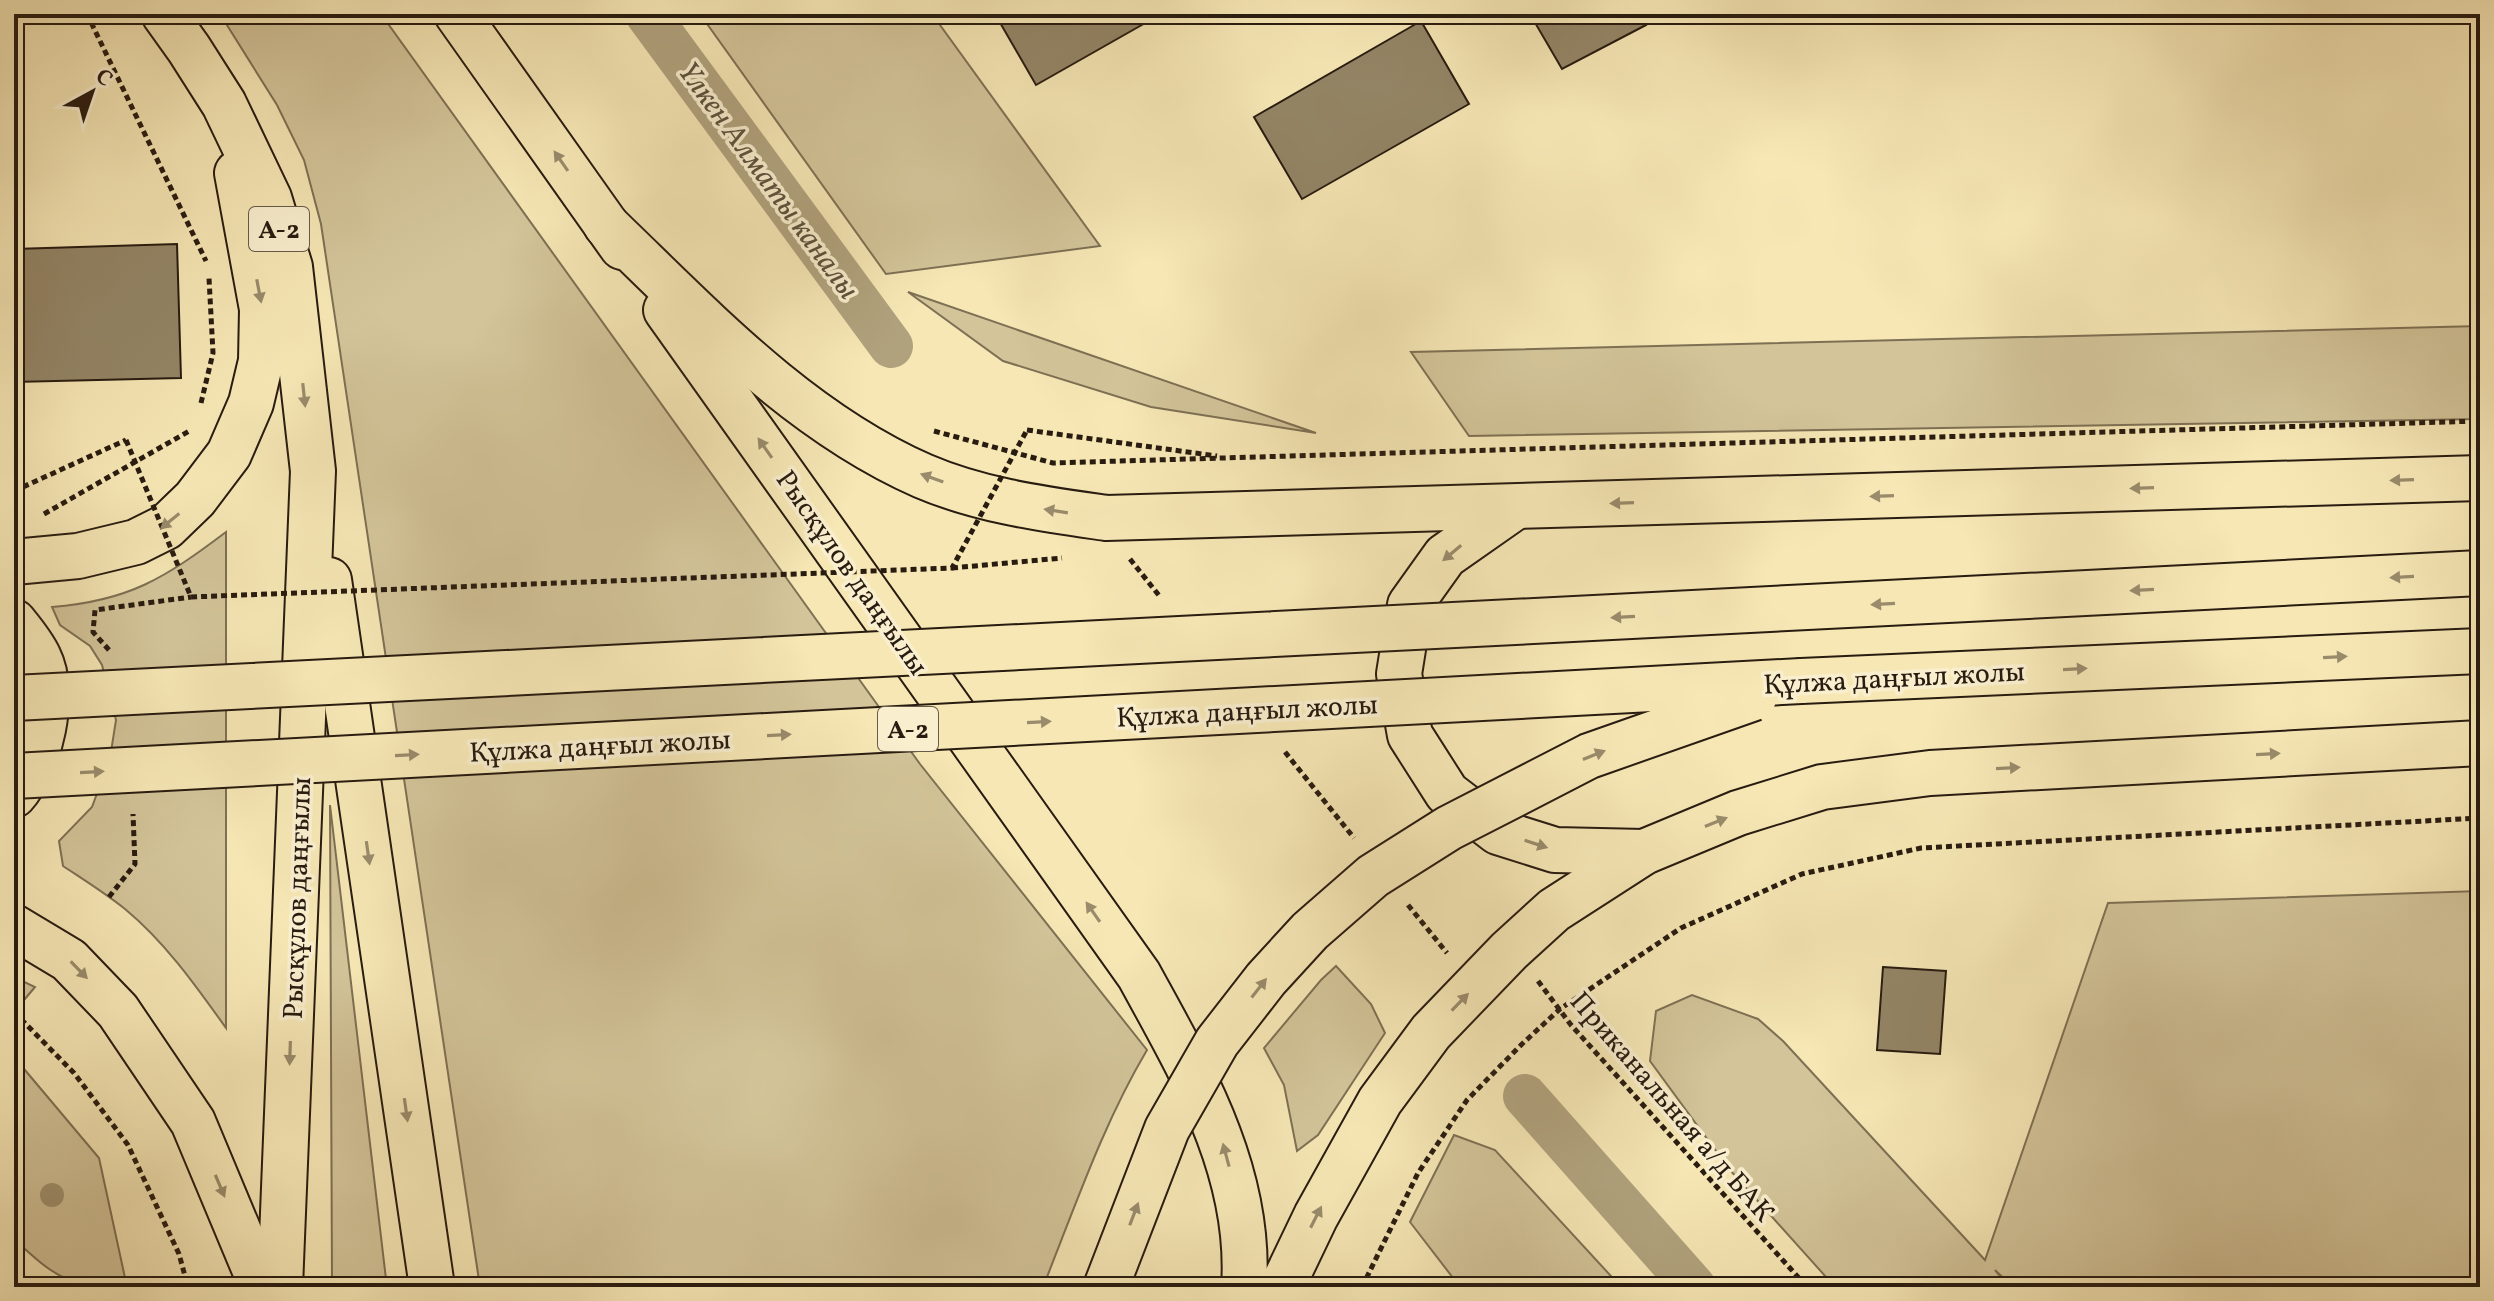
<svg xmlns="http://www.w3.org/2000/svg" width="2494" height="1301" font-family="Vollkorn,serif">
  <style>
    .green { fill: #d3c499; stroke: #7e7054; stroke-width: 2 }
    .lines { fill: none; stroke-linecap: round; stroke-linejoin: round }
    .canal { stroke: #b0a27d; stroke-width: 44 }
    .building { fill: #938566; stroke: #281b10; stroke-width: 2 }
    .major-casing { stroke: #281b10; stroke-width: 48 }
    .path { stroke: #281b10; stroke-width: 5; stroke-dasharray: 6 4; stroke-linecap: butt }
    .major { stroke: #f6e7b5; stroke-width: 44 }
    .major-bridge-casing { stroke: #281b10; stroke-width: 48; stroke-linecap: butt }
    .path-bridge { stroke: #281b10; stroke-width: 5; stroke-dasharray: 6 4; stroke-linecap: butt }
    .major-bridge { stroke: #f6e7b5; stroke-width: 44 }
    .tree { fill: #a19371 }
    .oneway { fill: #998b6b }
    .labels { text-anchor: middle; stroke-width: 7; stroke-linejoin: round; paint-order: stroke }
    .shield { fill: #f9efcf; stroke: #675b49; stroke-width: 2 }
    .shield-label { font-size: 26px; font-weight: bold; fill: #281b10 }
    .street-label { font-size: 28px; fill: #281b10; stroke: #f9efcf }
    .water-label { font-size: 30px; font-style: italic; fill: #5e513c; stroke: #f9efcf }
  </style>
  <rect width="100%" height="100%" fill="#f6e7b5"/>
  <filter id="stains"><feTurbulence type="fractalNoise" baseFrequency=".0025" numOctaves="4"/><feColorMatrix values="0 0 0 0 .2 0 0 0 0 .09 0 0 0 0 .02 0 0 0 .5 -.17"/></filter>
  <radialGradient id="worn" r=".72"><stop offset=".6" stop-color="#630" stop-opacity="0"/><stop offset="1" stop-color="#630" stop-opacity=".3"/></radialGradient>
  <g class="green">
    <path d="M220 14H381L920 764 1147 1050C1103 1124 1075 1207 1043 1287H480L321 224 304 160 277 105Z"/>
    <polygon points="700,14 932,14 1100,246 886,274"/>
    <polygon points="908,292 1316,433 1151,407 1003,361"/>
    <polygon points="2480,326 2480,419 1469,436 1411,352"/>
    <path d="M226 532V1028C196 986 165 942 125 909 105 893 84 880 63 866L59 841 92 807 110 758 116 720 102 665 90 646 60 625 52 607C129 601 165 578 226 532Z"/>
    <polygon points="330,805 386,1279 388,1287 332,1287"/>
    <polygon points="2480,891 2480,1287 2013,1287 1995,1270 2009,1287 1835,1287 1730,1170 1650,1061 1656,1011 1692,995 1758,1019 1783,1041 1985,1260 2108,903"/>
    <polygon points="1336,966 1371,1004 1385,1033 1318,1135 1297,1151 1284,1085 1264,1048 1321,980"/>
    <polygon points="14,977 35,987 14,1012"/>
    <path d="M14 1057 99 1158 127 1287C68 1287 56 1278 14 1239Z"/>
    <polygon points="1454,1135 1495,1150 1621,1287 1460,1287 1410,1222"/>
  </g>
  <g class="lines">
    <g class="canal">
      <polyline points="647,14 891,346"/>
      <polyline points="1525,1096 1694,1287"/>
    </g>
  </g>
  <g class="building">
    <polygon points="995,14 1161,14 1036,85"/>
    <polygon points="1530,14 1639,14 1646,25 1562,69"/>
    <polygon points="1421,21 1469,104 1302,199 1254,117"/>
    <polygon points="177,244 181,378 14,382 14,249"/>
    <polygon points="1883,967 1946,971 1940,1054 1877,1050"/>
  </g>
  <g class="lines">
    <g class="major-casing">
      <g id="major">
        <polyline points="164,14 189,49 224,104 269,198 290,267 313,471 280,1287"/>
        <polyline points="457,14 622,247"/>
        <path d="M606 225C703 318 798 421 923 476 981 501 1044 509 1106 518L2480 478"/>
        <path d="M666 310 1139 975C1192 1072 1252 1172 1244 1287"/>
        <polyline points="1515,507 1445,556 1410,605 1399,674 1410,735 1447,793 1498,832 1555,850 1644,852"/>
        <polyline points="14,562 78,556 136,542 166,527 195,499 229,454 251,403 261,361 262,309 237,173"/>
        <polyline points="329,580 432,1287"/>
        <path d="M14 622C23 633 33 645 39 658 57 694 40 766 14 795"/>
        <polyline points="1801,681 2480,651"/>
        <polyline points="14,927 69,960 118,1011 193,1122 262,1287"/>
        <polyline points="1282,1287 1316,1216 1380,1101 1431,1032 1509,951 1554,910 1644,852 1738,813 1822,787 1930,773 2480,743"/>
      </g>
    </g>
    <g class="path">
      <polyline points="87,14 206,261"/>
      <polyline points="201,403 213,353 209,278"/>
      <polyline points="1027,430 1217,456"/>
      <polyline points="934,431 1053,463 2480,421"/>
      <polyline points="14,491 126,440"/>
      <polyline points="44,514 191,430"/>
      <polyline points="1130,559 1161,598"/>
      <polyline points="952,568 1062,558"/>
      <polyline points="109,650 93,632 95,610 191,597"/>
      <polyline points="1285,752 1354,838"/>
      <polyline points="109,897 135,864 133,814"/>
      <polyline points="1408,905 1447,953"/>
      <polyline points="1538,981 1571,1025 1807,1287"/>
      <polyline points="14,1012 74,1073 128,1145 179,1254 188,1287"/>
      <polyline points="1362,1287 1418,1173 1467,1100 1522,1044 1560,1009 1681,928 1802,874 1921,848 2480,818"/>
    </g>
    <use href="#major" class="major"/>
    <g class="major-bridge-casing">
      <g id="major-bridge">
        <polyline points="14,698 2480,573"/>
        <polyline points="14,776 1801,681"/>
        <polyline points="1106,1287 1167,1129 1217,1042 1266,979 1310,931 1373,876 1449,828 1589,756 1754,698"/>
      </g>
    </g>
    <polyline class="path-bridge" points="126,440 191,597 952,568 1027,430"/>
    <use href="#major-bridge" class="major-bridge"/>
  </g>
  <circle class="tree" cx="52" cy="1195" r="12"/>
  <defs><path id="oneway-solid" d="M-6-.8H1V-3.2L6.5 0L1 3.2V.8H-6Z" transform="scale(2)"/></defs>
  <g class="oneway">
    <use href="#oneway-solid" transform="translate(561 161) rotate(-125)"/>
    <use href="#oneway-solid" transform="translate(259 291) rotate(79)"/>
    <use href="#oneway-solid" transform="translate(304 395) rotate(84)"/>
    <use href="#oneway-solid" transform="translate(765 448) rotate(-125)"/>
    <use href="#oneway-solid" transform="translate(932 478) rotate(-160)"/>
    <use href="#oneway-solid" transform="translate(2402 480) rotate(178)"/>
    <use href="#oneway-solid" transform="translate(2142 488) rotate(178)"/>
    <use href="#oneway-solid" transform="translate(1882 496) rotate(178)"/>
    <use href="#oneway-solid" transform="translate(1622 503) rotate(178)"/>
    <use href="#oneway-solid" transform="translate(1056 511) rotate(-171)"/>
    <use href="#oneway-solid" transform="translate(170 521) rotate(141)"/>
    <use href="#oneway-solid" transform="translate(1452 553) rotate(140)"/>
    <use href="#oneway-solid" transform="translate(2402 577) rotate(177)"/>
    <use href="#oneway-solid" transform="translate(2142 590) rotate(177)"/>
    <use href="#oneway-solid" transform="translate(1883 604) rotate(177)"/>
    <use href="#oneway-solid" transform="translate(1623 617) rotate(177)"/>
    <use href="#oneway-solid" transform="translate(2335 657) rotate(-3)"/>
    <use href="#oneway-solid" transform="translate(2075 669) rotate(-3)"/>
    <use href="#oneway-solid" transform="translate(1039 722) rotate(-3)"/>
    <use href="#oneway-solid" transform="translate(779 735) rotate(-3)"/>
    <use href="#oneway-solid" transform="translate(2268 754) rotate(-3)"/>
    <use href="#oneway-solid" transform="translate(407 755) rotate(-3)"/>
    <use href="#oneway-solid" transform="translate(1594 755) rotate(-22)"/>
    <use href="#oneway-solid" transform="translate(2008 768) rotate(-3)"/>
    <use href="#oneway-solid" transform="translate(92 772) rotate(-3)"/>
    <use href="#oneway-solid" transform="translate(1716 822) rotate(-22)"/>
    <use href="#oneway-solid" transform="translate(1536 844) rotate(18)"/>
    <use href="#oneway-solid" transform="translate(368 853) rotate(82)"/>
    <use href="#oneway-solid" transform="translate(1093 912) rotate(-125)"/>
    <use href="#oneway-solid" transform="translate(79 970) rotate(46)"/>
    <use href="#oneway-solid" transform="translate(1259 988) rotate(-52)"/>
    <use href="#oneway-solid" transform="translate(1460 1002) rotate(-46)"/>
    <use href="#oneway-solid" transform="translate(290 1053) rotate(92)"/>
    <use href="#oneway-solid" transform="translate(406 1110) rotate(82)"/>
    <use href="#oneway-solid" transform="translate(1226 1155) rotate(-105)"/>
    <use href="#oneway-solid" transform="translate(220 1186) rotate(67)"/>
    <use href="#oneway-solid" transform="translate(1134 1214) rotate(-69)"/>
    <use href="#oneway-solid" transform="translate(1316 1217) rotate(-63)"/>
  </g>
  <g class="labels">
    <g class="shield">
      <rect x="249" y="207" width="60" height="44" rx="6"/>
      <rect x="878" y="707" width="60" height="44" rx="6"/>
    </g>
    <g class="shield-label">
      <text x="279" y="238">A-2</text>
      <text x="908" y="738">A-2</text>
    </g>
    <g class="street-label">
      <text transform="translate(853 572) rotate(55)" y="10">Рысқұлов даңғылы</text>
      <text transform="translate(1894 677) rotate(-3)" y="10">Құлжа даңғыл жолы</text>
      <text transform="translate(1247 710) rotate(-3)" y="10">Құлжа даңғыл жолы</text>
      <text transform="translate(600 745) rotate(-3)" y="10">Құлжа даңғыл жолы</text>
      <text transform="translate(296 898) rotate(-88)" y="10">Рысқұлов даңғылы</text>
      <text transform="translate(1673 1106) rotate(49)" y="10">Приканальная а/д БАК</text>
    </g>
    <g class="water-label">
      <text transform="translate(769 180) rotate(54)" y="10">Үлкен Алматы каналы</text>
    </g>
  </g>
  <rect width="2494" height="1301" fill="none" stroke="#f6e7b5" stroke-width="48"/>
  <rect x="16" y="16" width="2462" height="1269" fill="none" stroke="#281b10" stroke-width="4"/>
  <rect x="24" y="24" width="2446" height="1253" fill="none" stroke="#281b10" stroke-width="2"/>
  <g transform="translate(92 92) rotate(40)" stroke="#f9efcf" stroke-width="6" paint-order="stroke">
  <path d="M0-6L14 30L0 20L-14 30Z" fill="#281b10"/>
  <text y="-12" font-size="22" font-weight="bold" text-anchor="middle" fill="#281b10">С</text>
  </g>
  <rect width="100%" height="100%" filter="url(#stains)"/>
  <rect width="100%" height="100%" fill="url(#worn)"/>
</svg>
